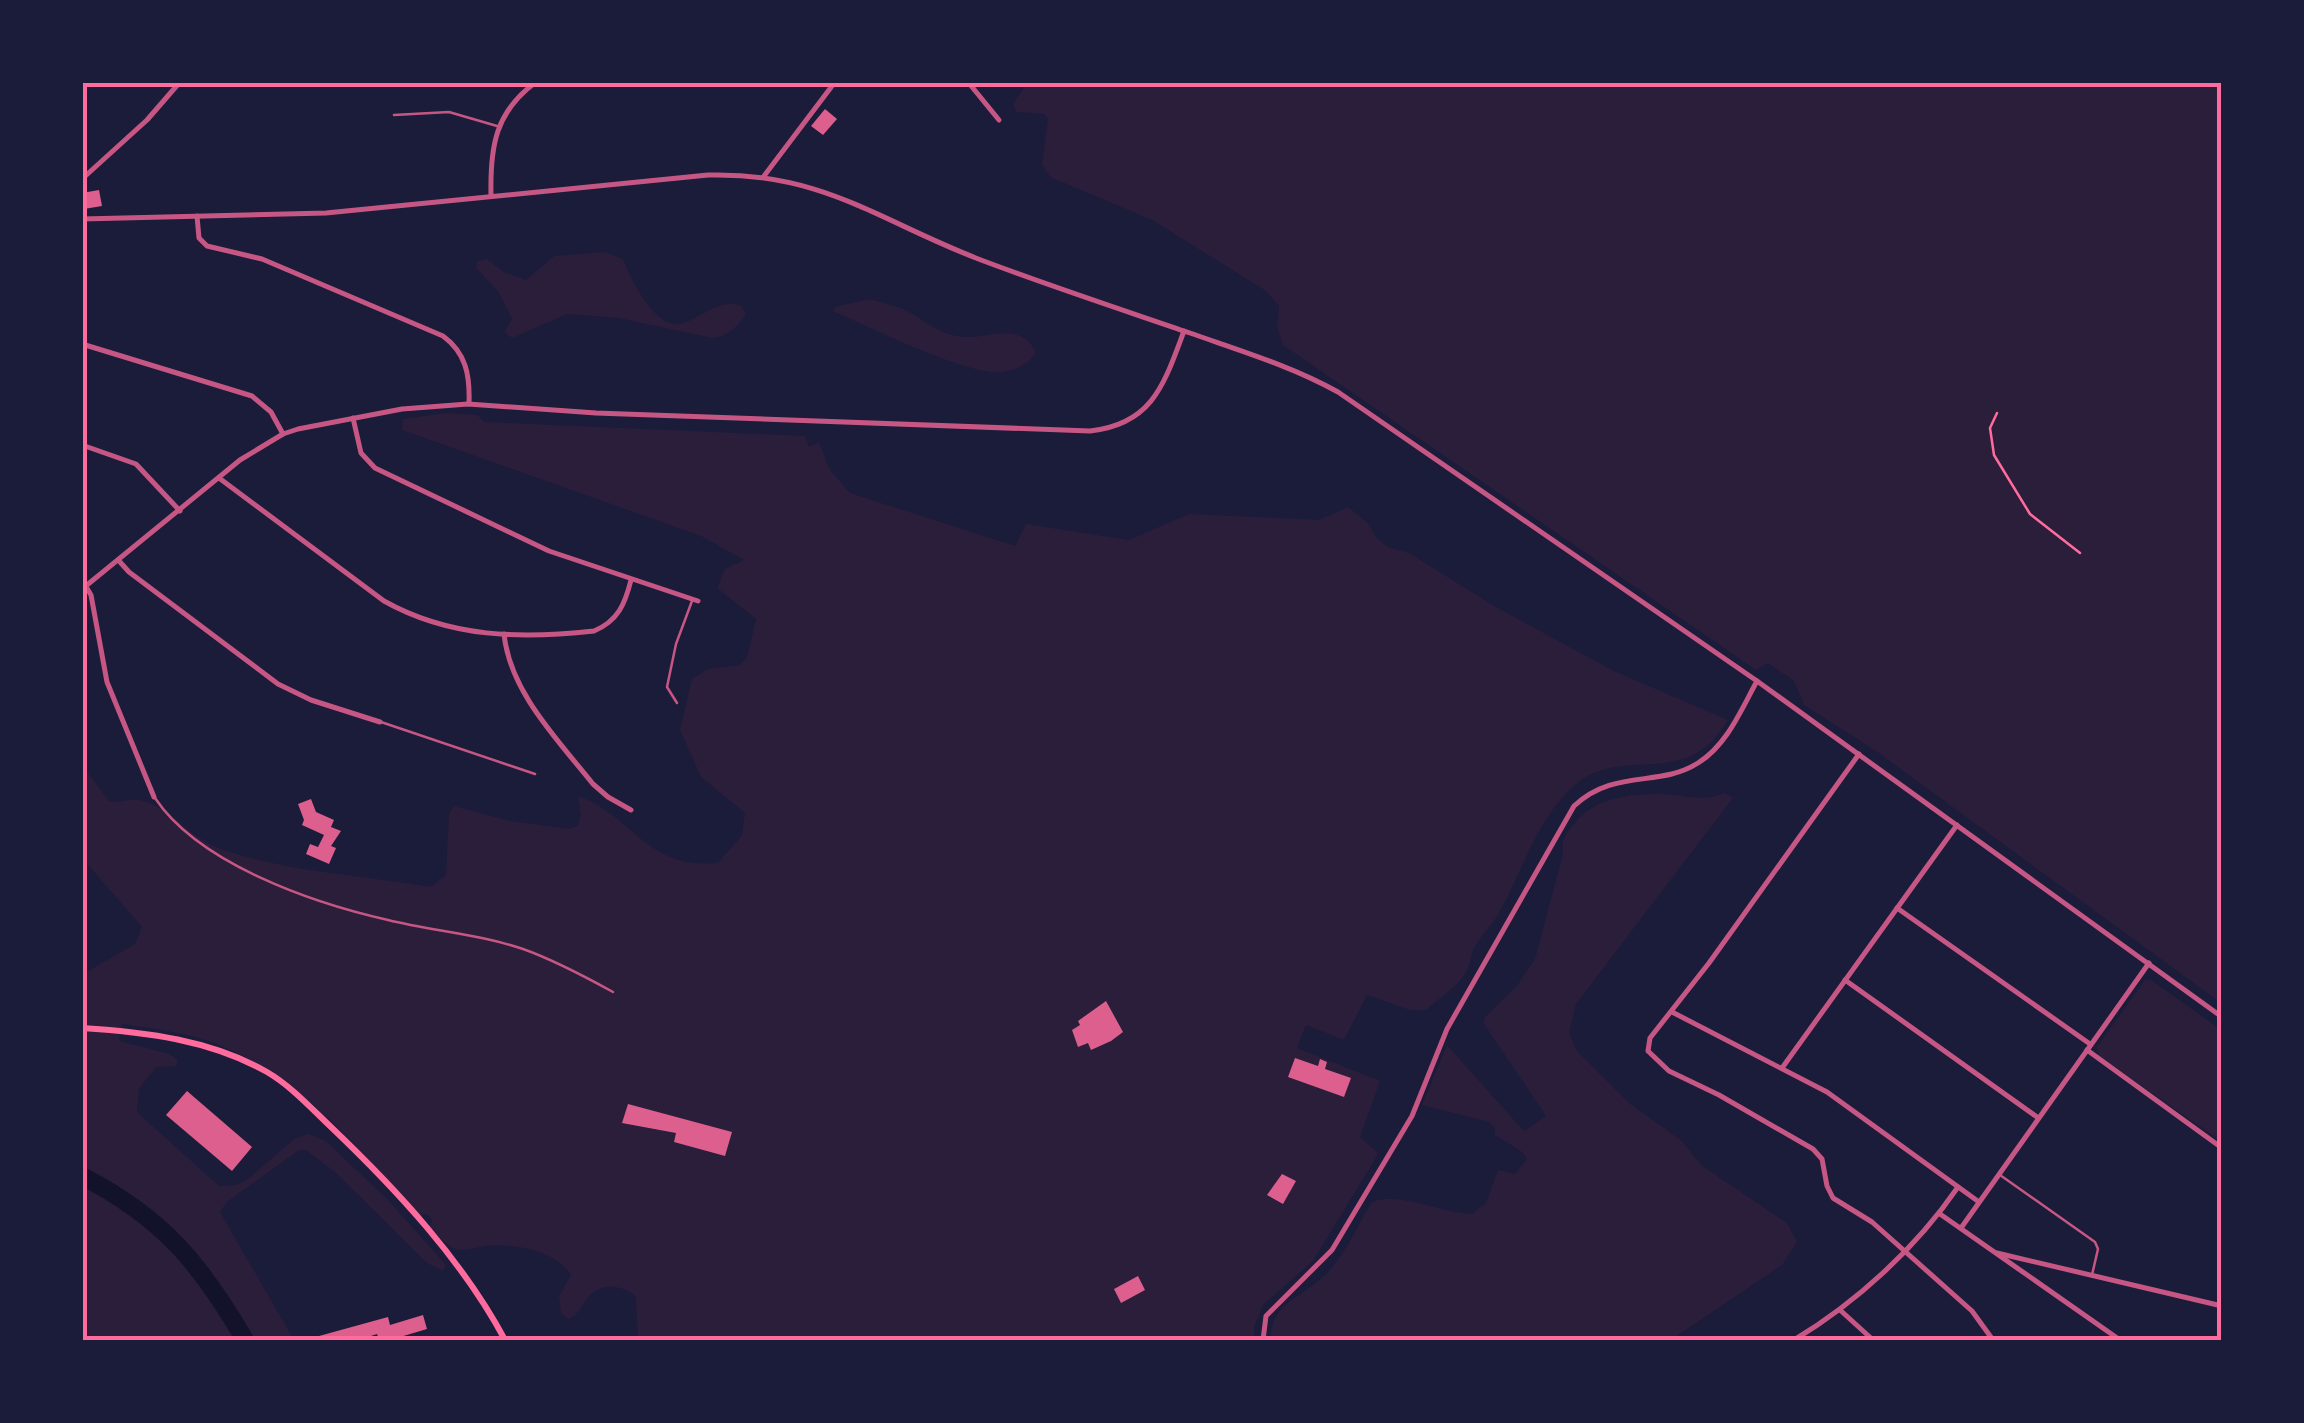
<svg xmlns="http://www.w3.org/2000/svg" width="2304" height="1423" font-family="Jost,sans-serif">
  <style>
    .green { fill: #2a1e3b }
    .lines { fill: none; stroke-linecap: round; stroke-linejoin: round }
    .river { stroke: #12122b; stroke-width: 18 }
    .building { fill: #dd5f8e }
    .path { stroke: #ff6b9d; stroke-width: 2.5 }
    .service { stroke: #c65784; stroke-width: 2.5 }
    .minor { stroke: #c65784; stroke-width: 5 }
    .tertiary { stroke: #c65784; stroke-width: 5 }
    .secondary { stroke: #ff6b9d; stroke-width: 6 }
    .neatline { fill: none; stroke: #ff6b9d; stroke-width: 4 }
  </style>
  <rect width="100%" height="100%" fill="#1b1b3a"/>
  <g class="green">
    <polygon points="1028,82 2221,83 2221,1003 1876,751 1804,705 1794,681 1768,663 1756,670 1283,345 1277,327 1279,306 1266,291 1152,220 1050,177 1042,164 1048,119 1044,114 1016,112 1013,104"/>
    <path d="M605 252 623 259C631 279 656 333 684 323 704 316 719 298 742 306L746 315C737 327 727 337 712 338L619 318 567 314 512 338 504 332 512 319 498 291 476 268 477 261 487 259 504 272 526 280 554 256Z"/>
    <path d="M869 299C879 302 890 304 900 308 924 317 935 335 965 337 992 338 1020 321 1036 352 1030 363 1017 370 1004 372 972 378 867 326 833 311L835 307Z"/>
    <path d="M446 413 477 415 485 422 805 436 809 447 819 442 830 470 850 493 1015 546 1026 524 1129 540 1189 514 1319 520 1348 507 1368 523 1376 537 1388 547 1409 553 1496 607 1614 671 1728 720C1685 793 1623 743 1575 785 1536 819 1523 871 1498 915 1491 926 1482 935 1475 946 1470 954 1471 966 1465 974 1456 988 1438 999 1426 1010H1410L1367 995 1344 1040 1306 1025 1297 1048 1380 1081 1360 1137 1377 1152V1156L1313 1261 1263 1305 1254 1327 1255 1340H638L636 1297C625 1286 604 1282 591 1294 582 1303 582 1312 569 1319L561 1314 559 1296 571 1275C555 1250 513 1243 485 1246 475 1248 463 1252 453 1248 445 1244 437 1234 429 1227L433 1221 427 1214 419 1215C358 1148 300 1076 214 1043 185 1032 153 1029 122 1024L119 1041 169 1054 178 1060 176 1066 156 1067 139 1089 137 1112 219 1186 236 1185 247 1180 294 1139 309 1134 326 1141 389 1201 446 1265 443 1271 427 1263 335 1172 306 1150 298 1151 227 1202 220 1212 294 1340H83V974L135 944 142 927 83 859 82 765 110 802C121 803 129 798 139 800 170 806 190 838 218 848 286 872 361 875 431 887L446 875 449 813 454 806 510 821 570 829 578 825 581 815 578 796C633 815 646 870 718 863L742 835 745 813 701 777 680 730 692 679 708 669 740 665 747 657 756 619 717 588 725 569 744 560 701 536 402 430 403 419Z"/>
    <path d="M1724 793 1733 798 1576 1004 1569 1033 1577 1051 1629 1103 1682 1141 1701 1165 1787 1223 1797 1242 1782 1265 1671 1340H1271C1268 1303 1308 1295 1329 1271 1347 1251 1358 1225 1371 1203 1395 1189 1443 1214 1472 1214L1486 1203 1498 1170 1515 1174 1527 1159 1521 1151 1495 1135V1128L1489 1122 1422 1105 1447 1045 1524 1131 1546 1116 1484 1024V1018L1517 986 1535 959 1563 854C1561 841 1565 834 1573 825 1594 798 1627 794 1660 794 1682 794 1703 803 1724 793Z"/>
    <polygon points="2145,980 2151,980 2221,1030 2221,1141 2099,1056 2097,1047"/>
  </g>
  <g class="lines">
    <path class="river" d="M82 1176C163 1218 200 1263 245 1340"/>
  </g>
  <g class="building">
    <polygon points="825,109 837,119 823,135 811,126"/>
    <polygon points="99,190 102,206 84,209 82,193"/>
    <polygon points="311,799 316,812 334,820 331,827 341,831 331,846 336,848 329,864 306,854 310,844 318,847 324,835 302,825 304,820 298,804"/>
    <polygon points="1106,1001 1123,1032 1111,1041 1091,1050 1088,1043 1078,1047 1072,1030 1080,1025 1078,1021"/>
    <polygon points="1295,1058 1318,1066 1320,1059 1327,1062 1325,1069 1351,1078 1344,1097 1288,1077"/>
    <polygon points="187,1091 252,1147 232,1171 166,1115"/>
    <polygon points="628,1104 732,1132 725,1156 674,1142 676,1133 622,1123"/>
    <polygon points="1282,1174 1296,1181 1283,1204 1267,1195"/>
    <polygon points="1138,1276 1145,1290 1121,1303 1114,1289"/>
    <polygon points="423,1315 427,1329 390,1340 379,1340 377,1334 371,1336 372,1340 321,1340 319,1336 388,1317 390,1325"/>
  </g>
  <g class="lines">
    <polyline class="path" points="1997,413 1990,428 1994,455 2030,514 2080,553"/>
    <g class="service">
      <polyline points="394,115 449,112 497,126"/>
      <polyline points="677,703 667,687 676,644 692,601"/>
      <polyline points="381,722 535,774"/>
      <path d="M155 798C199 864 313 903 388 920 432 931 479 934 523 949 554 960 584 976 613 992"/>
      <polyline points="2000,1175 2095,1242 2098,1249 2092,1275"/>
    </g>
    <g class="minor">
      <polyline points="311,82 312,82"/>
      <polyline points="968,82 999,120"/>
      <polyline points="764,176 835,82"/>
      <polyline points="82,179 147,120 180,82"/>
      <path d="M491 195C490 147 495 112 536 82"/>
      <path d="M197 216 199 238 207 246 262 259 443 336C466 353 470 375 469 403"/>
      <polyline points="82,344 252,396 271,412 283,434"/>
      <polyline points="353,418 361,453 375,468 549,551 698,601"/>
      <polyline points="82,445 136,464 180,511"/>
      <path d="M219 478 384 601C450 638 521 639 594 631 618 621 625 604 631 580"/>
      <polyline points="120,562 129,572 278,684 311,700 380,722"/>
      <polyline points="82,580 91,595 107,682 154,797"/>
      <path d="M87 585 240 460 283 434 298 429 402 409 468 404 596 413 1090 431C1153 424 1164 384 1184 331"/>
      <path d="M504 634C510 692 558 740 593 784L608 797 631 810"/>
      <polyline points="1859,754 1709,963 1650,1038 1648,1051 1669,1071 1719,1095 1813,1149 1822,1159 1827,1186 1833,1198 1872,1222 1972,1311 1993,1340"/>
      <polyline points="1897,908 2090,1044"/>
      <polyline points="1845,980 2037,1117"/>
      <polyline points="1672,1012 1827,1092 1979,1202"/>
      <polyline points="2087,1050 2222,1148"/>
      <polyline points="1782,1068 1957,825"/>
      <polyline points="1940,1214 2120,1340"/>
      <polyline points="1961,1228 2149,963"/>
      <polyline points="1997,1253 2222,1306"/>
      <polyline points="1840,1310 1873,1340"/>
      <path d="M1263 1340 1266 1316 1332 1250 1412 1116 1447 1029 1574 806C1615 768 1659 788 1698 763 1727 745 1741 710 1757 681"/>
      <path d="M1794 1340C1857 1302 1916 1248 1958 1187"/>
    </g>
    <path class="tertiary" d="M82 219 326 213 708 175C823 172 881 222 981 260 1050 286 1120 309 1190 333 1241 351 1291 366 1338 392L1757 681 2222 1017"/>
    <path class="secondary" d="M82 1028C146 1032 211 1040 267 1072 291 1086 311 1108 331 1127 396 1189 463 1261 505 1340"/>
  </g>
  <rect width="2304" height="1423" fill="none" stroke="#1b1b3a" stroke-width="170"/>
  <rect x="85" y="85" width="2134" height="1253" class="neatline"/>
</svg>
